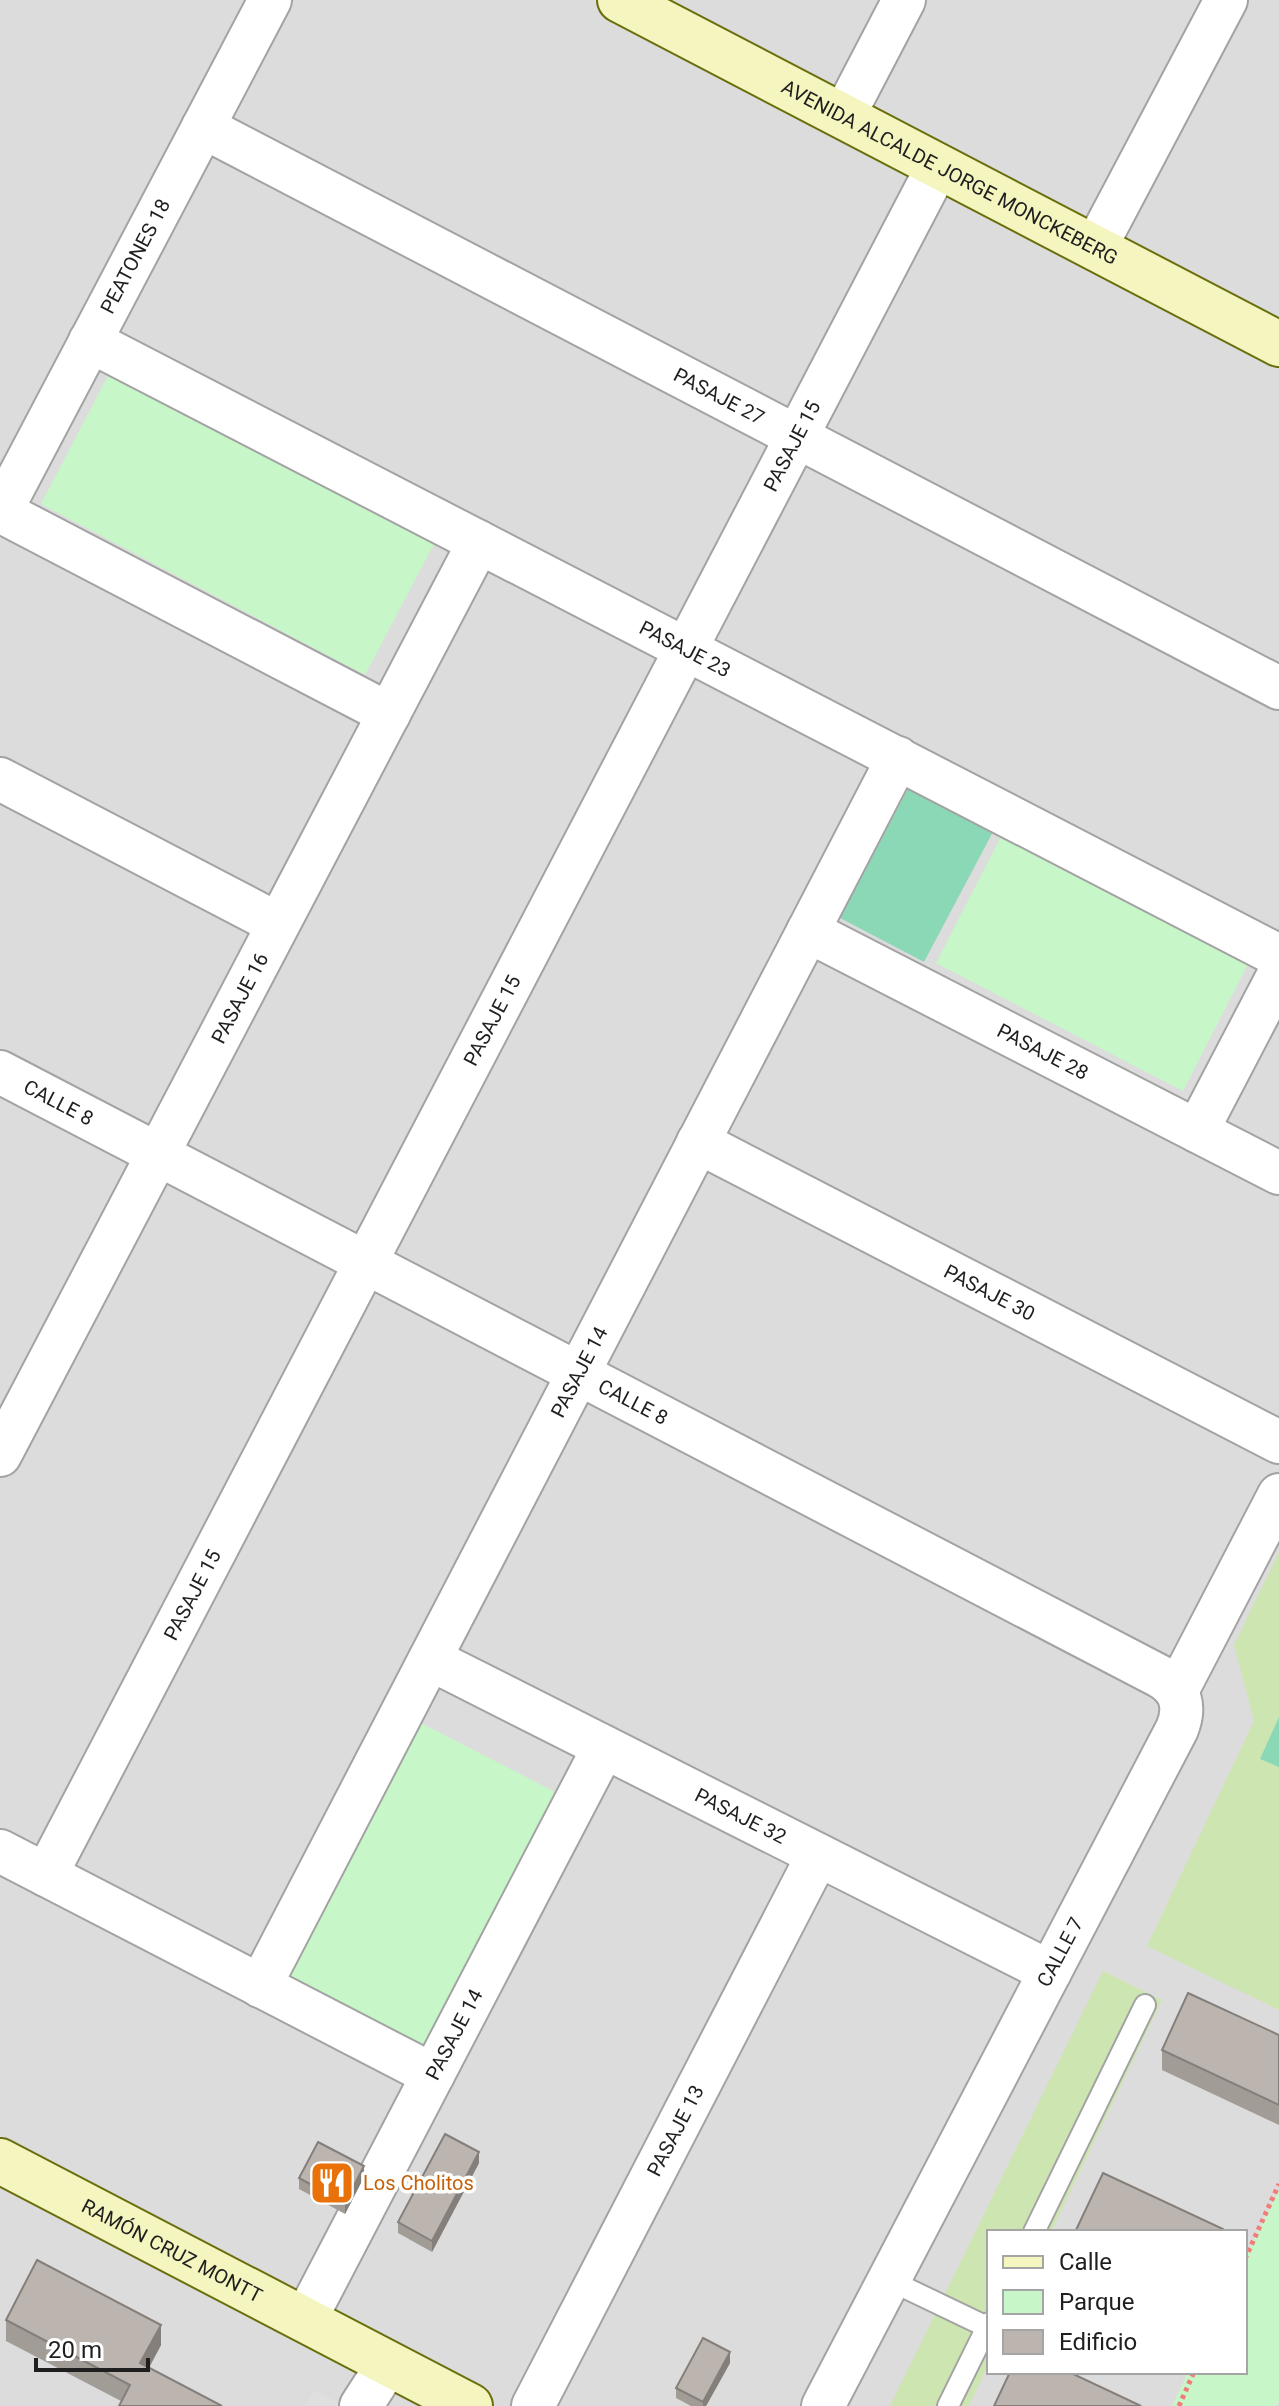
<svg xmlns="http://www.w3.org/2000/svg" width="1279" height="2406" font-family="Roboto,sans-serif">
  <style>
    .residential { fill: #dddcdc; fill-rule: evenodd }
    .grass { fill: #cde5b0 }
    .park { fill: #c7f6c8 }
    .pitch { fill: #8ad8b6 }
    .parking { fill: #dfdfdf }
    .lines { fill: none; stroke-linecap: round; stroke-linejoin: round }
    .lane-casing { stroke: #a3a3a3; stroke-width: 24 }
    .street-casing { stroke: #a3a3a3; stroke-width: 46 }
    .secondary-casing { stroke: #6a6f0d; stroke-width: 48 }
    .path { stroke: #f07d77; stroke-width: 5; stroke-dasharray: 4 4; stroke-linecap: butt }
    .lane { stroke: #fff; stroke-width: 20 }
    .street { stroke: #fff; stroke-width: 42 }
    .secondary { stroke: #f5f5bf; stroke-width: 44 }
    .wall { fill: #a29c96 }
    .shaded-wall { fill: #847f7a }
    .building { fill: #bcb5af; stroke: #847f7a; stroke-width: 2 }
    .labels { text-anchor: middle; stroke-width: 7; stroke-linejoin: round; paint-order: stroke }
    .street-label { font-size: 20px; fill: #1f1f1f; stroke: #fff }
    .food-label { font-size: 20px; fill: #c56008; stroke: #fff; text-anchor: start }
  </style>
  <rect width="100%" height="100%" fill="#efece6"/>
  <path class="residential" d="M0 0H1279V2406H0ZM989 2232H1245V2372H989Z"/>
  <g class="grass">
    <polygon points="1279,1552 1279,2010 1147,1946 1254,1721 1234,1645"/>
    <polygon points="1103,1971 1162,2000 1051,2232 989,2232 989,2363 969,2406 890,2406"/>
  </g>
  <g class="park">
    <polygon points="111,370 436,540 365,675 41,504"/>
    <polygon points="1005,829 1252,956 1183,1091 936,963"/>
    <polygon points="413,1719 557,1793 426,2049 282,1975"/>
    <polygon points="1279,2190 1279,2402 1276,2406 1172,2406 1188,2372 1245,2372 1245,2258"/>
  </g>
  <g class="pitch">
    <polygon points="911,783 995,828 924,962 840,918"/>
    <polygon points="1279,1717 1279,1767 1260,1759"/>
  </g>
  <polygon class="parking" points="314,2390 345,2406 306,2406"/>
  <g class="lines">
    <g class="lane-casing">
      <g id="lane">
        <polyline points="1034,2232 1145,2005"/>
        <polyline points="889,2280 987,2327"/>
        <polyline points="948,2406 989,2323"/>
      </g>
    </g>
    <g class="street-casing">
      <g id="street">
        <polyline points="843,117 904,0"/>
        <path id="s1" d="M203 127 1279 688"/>
        <polyline points="1095,248 1226,0"/>
        <path id="s2" d="M90 341 1279 956"/>
        <polyline points="0,511 389,714"/>
        <path id="s3" d="M1 511 270 0"/>
        <polyline points="0,779 278,924"/>
        <path id="s4" d="M808 931 1279 1173"/>
        <path id="s5" d="M0 1072 1161 1677C1181 1689 1186 1707 1177 1729L823 2406"/>
        <polyline points="1197,1131 1279,974"/>
        <path id="s6" d="M698 1142 1279 1442"/>
        <path id="s7" d="M0 1455 479 542"/>
        <path id="s8" d="M430 1659 1050 1972"/>
        <polyline points="1177,1691 1279,1495"/>
        <polyline points="0,1851 433,2075"/>
        <path id="s9" d="M46 1875 938 166"/>
        <path id="s10" d="M260 1986 898 758"/>
        <path id="s11" d="M305 2320 604 1747"/>
        <polyline points="361,2406 388,2364"/>
        <path id="s12" d="M533 2406 818 1855"/>
      </g>
    </g>
    <g class="secondary-casing">
      <g id="secondary">
        <path id="s13" d="M620 0 1279 344"/>
        <path id="s14" d="M0 2161 470 2406"/>
      </g>
    </g>
    <g class="path">
      <polyline points="1245,2259 1279,2184"/>
      <polyline points="1179,2406 1194,2372"/>
    </g>
    <use href="#lane" class="lane"/>
    <use href="#street" class="street"/>
    <use href="#secondary" class="secondary"/>
  </g>
  <g class="wall">
    <polygon points="1279,2035 1279,2125 1162,2070 1162,2050"/>
    <polygon points="479,2163 432,2252 398,2233 398,2222"/>
    <polygon points="364,2177 345,2214 299,2189 299,2178"/>
    <polygon points="6,2320 161,2345 149,2368 121,2401 6,2341"/>
    <polygon points="730,2363 706,2406 691,2406 676,2398 676,2388"/>
  </g>
  <g class="shaded-wall">
    <polygon points="479,2152 479,2163 432,2252 432,2241"/>
    <polygon points="364,2166 364,2177 345,2214 345,2203"/>
    <polygon points="161,2325 161,2345 140,2384 140,2363"/>
    <polygon points="730,2352 730,2363 706,2406 703,2406 703,2402"/>
  </g>
  <g class="building">
    <polygon points="1188,1993 1279,2035 1279,2105 1162,2050"/>
    <polygon points="445,2134 479,2152 432,2241 398,2222"/>
    <polygon points="318,2142 364,2166 345,2203 299,2178"/>
    <polygon points="1103,2173 1223,2229 1222,2232 1079,2232 1076,2230"/>
    <polygon points="37,2260 161,2325 140,2363 222,2406 119,2406 130,2385 6,2320"/>
    <polygon points="703,2338 730,2352 703,2402 676,2388"/>
    <polygon points="1010,2372 1069,2372 1141,2406 994,2406"/>
  </g>
  <defs>
    <g id="restaurant-square" transform="scale(2.3)"><rect x="-9" y="-9" width="18" height="18" rx="4" fill="#e8710a" stroke="#fff"/><path d="M-5-6h1v4h1v-4h1v4h1v-4h1v5L-1.5 .5V6h-2V.5L-5-1ZM5-6V6H3V1.5H1.5Q1.5-4 5-6Z" fill="#fff"/></g>
  </defs>
  <g fill-rule="evenodd">
    <use href="#restaurant-square" x="332" y="2183"/>
  </g>
  <g class="labels">
    <g class="street-label">
      <text dy="7" stroke="none"><textPath href="#s13" startOffset="372">AVENIDA ALCALDE JORGE MONCKEBERG</textPath></text>
      <text dy="7" stroke="none"><textPath href="#s3" startOffset="288">PEATONES 18</textPath></text>
      <text dy="7" stroke="none"><textPath href="#s1" startOffset="582">PASAJE 27</textPath></text>
      <text dy="7" stroke="none"><textPath href="#s9" startOffset="1612">PASAJE 15</textPath></text>
      <text dy="7" stroke="none"><textPath href="#s2" startOffset="670">PASAJE 23</textPath></text>
      <text dy="7" stroke="none"><textPath href="#s7" startOffset="516">PASAJE 16</textPath></text>
      <text dy="7" stroke="none"><textPath href="#s9" startOffset="964">PASAJE 15</textPath></text>
      <text dy="7" stroke="none"><textPath href="#s4" startOffset="264">PASAJE 28</textPath></text>
      <text dy="7" stroke="none"><textPath href="#s5" startOffset="66">CALLE 8</textPath></text>
      <text dy="7" stroke="none"><textPath href="#s6" startOffset="328">PASAJE 30</textPath></text>
      <text dy="7" stroke="none"><textPath href="#s10" startOffset="692">PASAJE 14</textPath></text>
      <text dy="7" stroke="none"><textPath href="#s5" startOffset="714">CALLE 8</textPath></text>
      <text dy="7" stroke="none"><textPath href="#s9" startOffset="316">PASAJE 15</textPath></text>
      <text dy="7" stroke="none"><textPath href="#s8" startOffset="348">PASAJE 32</textPath></text>
      <text transform="translate(1060 1952) rotate(-62)" y="7">CALLE 7</text>
      <text dy="7" stroke="none"><textPath href="#s11" startOffset="322">PASAJE 14</textPath></text>
      <text dy="7" stroke="none"><textPath href="#s12" startOffset="310">PASAJE 13</textPath></text>
      <text dy="7" stroke="none"><textPath href="#s14" startOffset="194">RAMÓN CRUZ MONTT</textPath></text>
    </g>
    <g class="food-label">
      <text x="363" y="2190">Los Cholitos</text>
    </g>
  </g>
  <rect x="987" y="2230" width="260" height="144" fill="#ffffff" stroke="#a5a5a5" stroke-width="2"/>
  <rect x="1003" y="2256" width="40" height="12" fill="#f5f5bf" stroke="#a5a5a5" stroke-width="2"/>
  <text x="1059" y="2270" font-size="24" fill="#1f1f1f">Calle</text>
  <rect x="1003" y="2290" width="40" height="24" fill="#c7f6c8" stroke="#a5a5a5" stroke-width="2"/>
  <text x="1059" y="2310" font-size="24" fill="#1f1f1f">Parque</text>
  <rect x="1003" y="2330" width="40" height="24" fill="#bcb5af" stroke="#a5a5a5" stroke-width="2"/>
  <text x="1059" y="2350" font-size="24" fill="#1f1f1f">Edificio</text>
  <path d="M36 2358v12h112v-12" fill="none" stroke="#1f1f1f" stroke-width="4"/>
  <text x="48" y="2358" font-size="24" fill="#1f1f1f" stroke="#ffffff" stroke-width="6" paint-order="stroke">20 m</text>
</svg>
